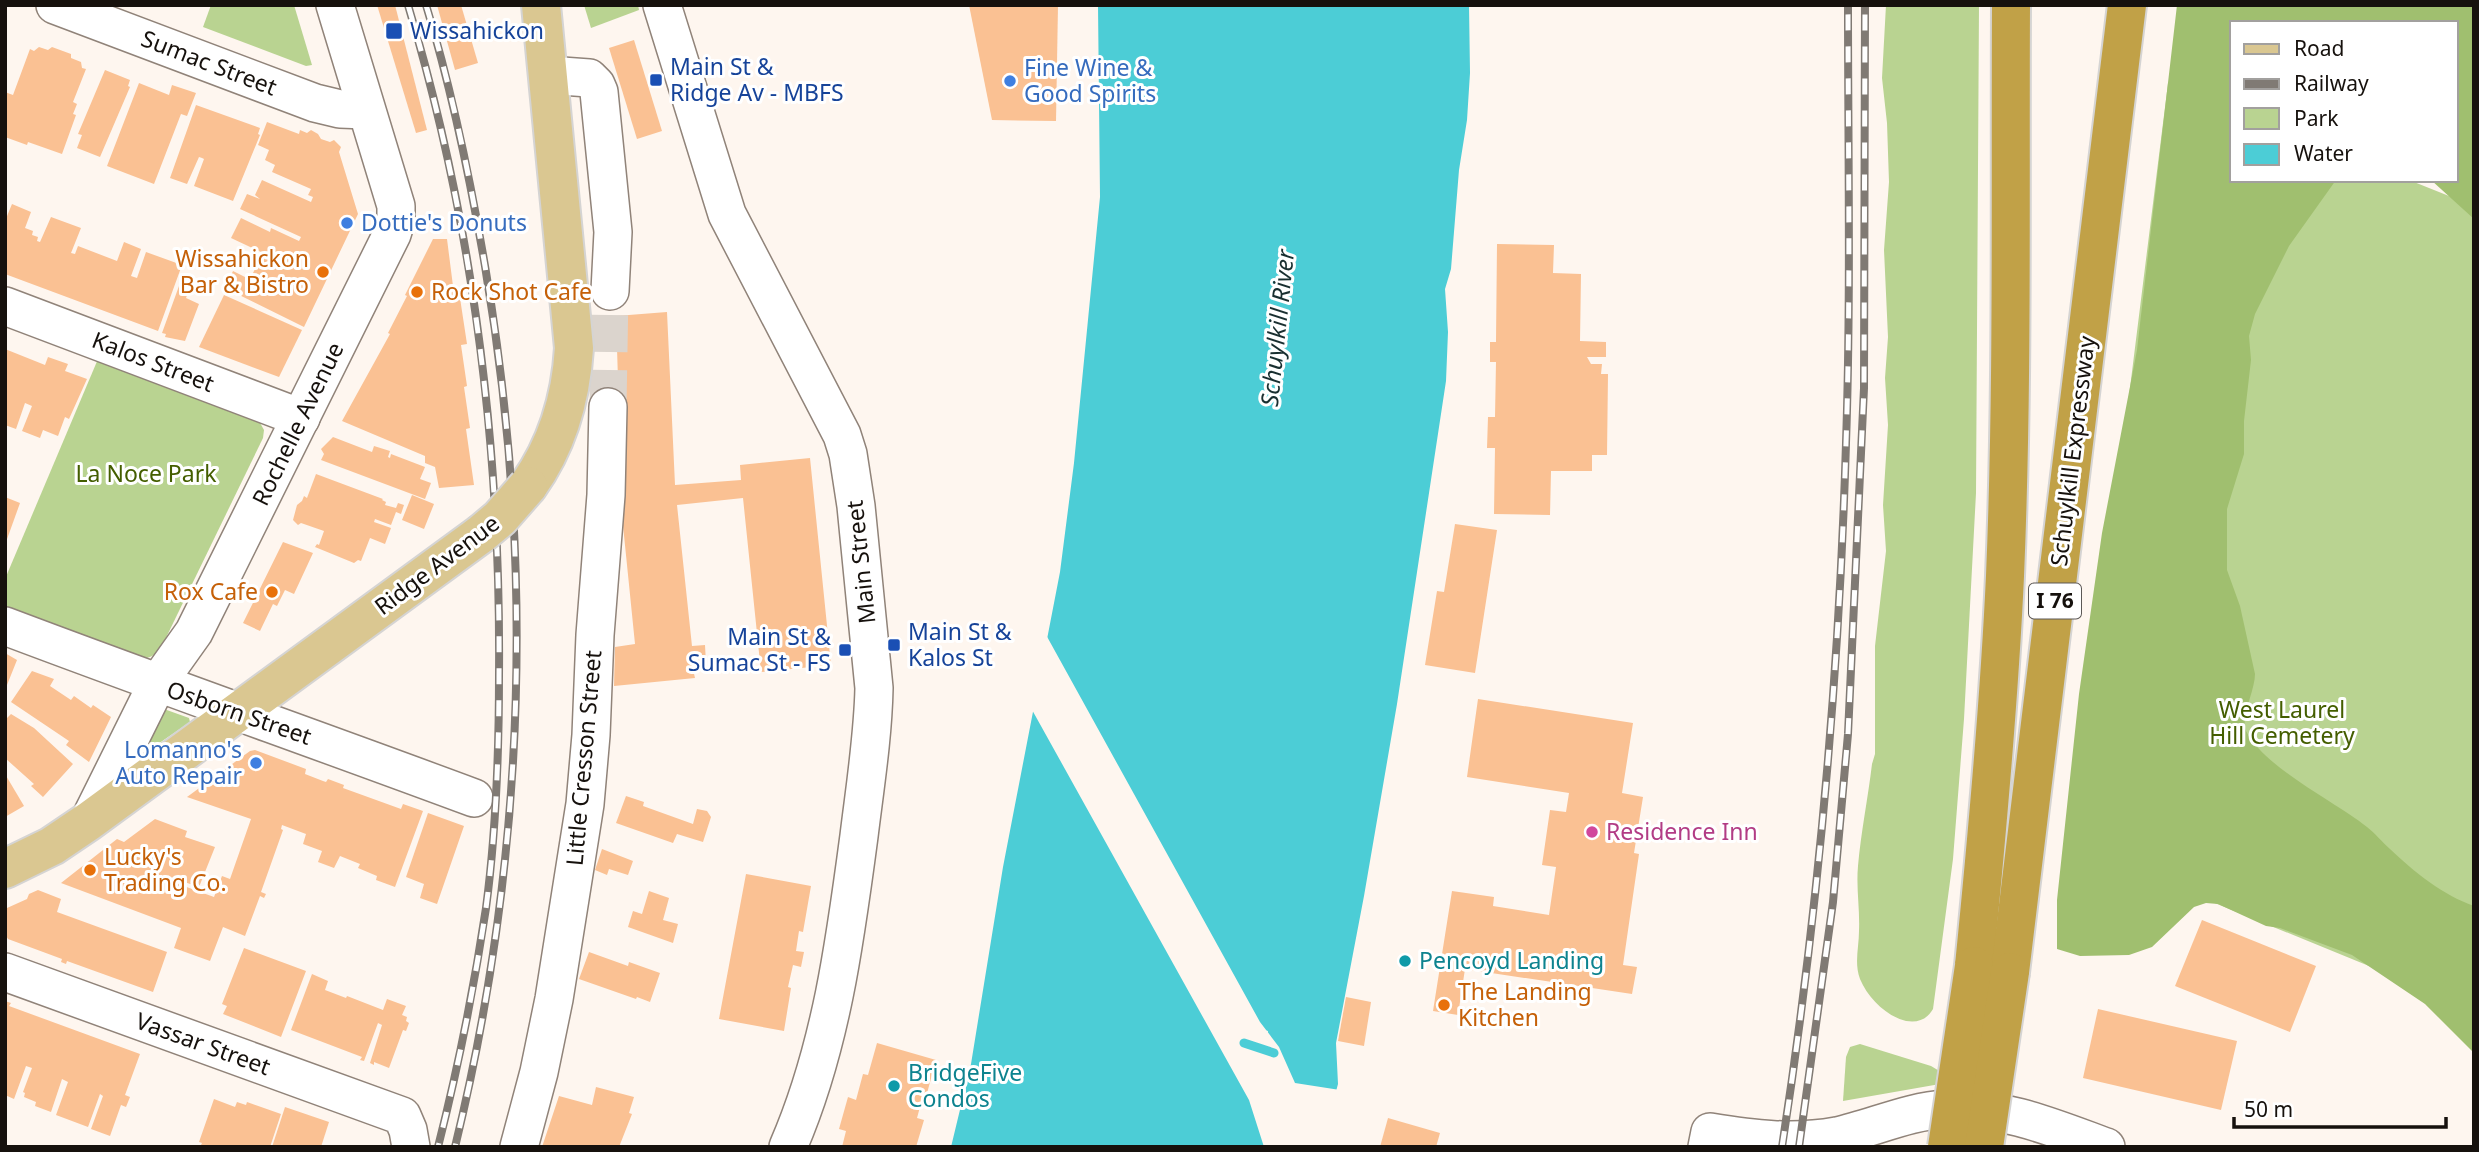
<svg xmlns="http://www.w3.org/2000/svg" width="2479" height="1152" font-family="'Noto Sans',sans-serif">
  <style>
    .green { fill: #b9d391 }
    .forest { fill: #a0bf6f }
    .water { fill: #4ccdd6; fill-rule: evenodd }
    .pier { fill: #fef6ef }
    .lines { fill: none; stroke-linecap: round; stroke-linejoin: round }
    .stream { stroke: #4ccdd6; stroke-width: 9 }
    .building { fill: #fac193 }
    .minor-tunnel { stroke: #dbd4cd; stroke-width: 37; stroke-dasharray: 37 18; stroke-linecap: butt }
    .minor-casing { stroke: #908379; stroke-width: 40 }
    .major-casing { stroke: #d5d4d3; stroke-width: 42 }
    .highway-casing { stroke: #d5d4d3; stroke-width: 42 }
    .minor { stroke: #fff; stroke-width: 37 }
    .major { stroke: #dac791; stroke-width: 38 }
    .highway { stroke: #c1a147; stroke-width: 38 }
    .rail-casing { stroke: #807a74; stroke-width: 8 }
    .rail { stroke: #fff; stroke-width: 5; stroke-dasharray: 16; stroke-linecap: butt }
    .major-bridge-casing { stroke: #d5d4d3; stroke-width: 42; stroke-linecap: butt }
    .highway-bridge-casing { stroke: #d5d4d3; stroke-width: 42; stroke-linecap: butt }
    .major-bridge { stroke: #dac791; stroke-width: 38 }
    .highway-bridge { stroke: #c1a147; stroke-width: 38 }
    .transit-dot { fill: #1a4fb4; stroke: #fff; stroke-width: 2.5 }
    .shop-dot { fill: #3f7fe0; stroke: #fff; stroke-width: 2.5 }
    .food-dot { fill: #e8710a; stroke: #fff; stroke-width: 2.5 }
    .hotel-dot { fill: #d1479c; stroke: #fff; stroke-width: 2.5 }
    .culture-dot { fill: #0f9aa8; stroke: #fff; stroke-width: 2.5 }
    .labels { text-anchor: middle; stroke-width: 6; stroke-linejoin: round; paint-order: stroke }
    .shield { fill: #fff; stroke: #5c5856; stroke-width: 2 }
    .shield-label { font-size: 21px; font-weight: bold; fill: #16110d }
    .transit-label { font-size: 23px; fill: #164399; stroke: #fff; text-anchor: start }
    .street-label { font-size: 23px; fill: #16110d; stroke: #fff }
    .shop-label { font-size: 23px; fill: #366cbe; stroke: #fff; text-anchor: start }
    .food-label { font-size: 23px; fill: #c56008; stroke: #fff; text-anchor: start }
    .park-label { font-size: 23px; fill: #445e00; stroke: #fff }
    .hotel-label { font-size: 23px; fill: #b23c85; stroke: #fff; text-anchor: start }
    .culture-label { font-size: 23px; fill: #0d838f; stroke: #fff; text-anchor: start }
    .water-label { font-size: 24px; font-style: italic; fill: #192f30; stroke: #fff }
  </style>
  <rect width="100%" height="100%" fill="#fef6ef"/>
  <g class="green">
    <polygon points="211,5 294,5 312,65 306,66 203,27"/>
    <polygon points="584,5 638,5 639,10 591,28"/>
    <path d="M1886 5H1979L1976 493 1964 719 1953 859 1933 1009C1927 1019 1919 1023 1906 1021 1886 1016 1868 998 1860 979 1854 963 1859 947 1859 931 1860 909 1856 888 1858 866 1861 832 1868 798 1872 764L1875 754V646L1886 551 1883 505 1888 425 1885 378 1888 337 1884 250 1889 182 1887 123 1882 78Z"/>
    <polygon points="2168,83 2232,180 2409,180 2474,206 2474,1009 2073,845"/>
    <path d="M98 359 259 421 264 430 263 438 161 648C153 657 149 659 137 658L5 608V579Z"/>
    <polygon points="164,709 189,718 190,722 139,757"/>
    <polygon points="1860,1044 1931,1066 1941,1072 1940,1084 1843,1101 1846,1057 1850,1047"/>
  </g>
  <path class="forest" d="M2177 5H2474V219L2431 180H2456V23H2232V180H2336L2289 246 2255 314 2249 336 2251 360 2244 421V454L2227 509V570L2240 606 2255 674C2255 690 2240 719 2246 731 2265 768 2334 801 2367 827 2375 833 2382 842 2390 849 2414 872 2443 895 2474 906V1053L2425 1004 2352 955 2280 928 2266 926 2218 904 2206 903 2194 907 2152 947 2129 955 2080 956 2057 949V900L2079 694 2102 533 2137 350Z"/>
  <path class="water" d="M1098 5H1469L1470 73 1467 120 1459 170 1451 269 1445 289 1448 332 1446 381 1397 704 1364 896 1336 1043 1338 1084 1321 1147H951L971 1064 1003 867 1060 572 1074 463 1100 197ZM1152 841 1161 843 1150 904 1141 902ZM1259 1029 1268 1031 1257 1096 1247 1095Z"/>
  <polygon class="pier" points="1045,633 1260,1022 1279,1047 1295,1083 1340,1090 1325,1147 1264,1147 1249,1100 1031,708"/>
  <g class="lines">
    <polyline class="stream" points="1244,1043 1274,1053"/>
  </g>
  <g class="building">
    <polygon points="377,5 395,5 427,130 416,133"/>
    <polygon points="437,5 461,5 478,63 455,70"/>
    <polygon points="969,5 1058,5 1056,121 992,120"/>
    <polygon points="634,40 662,131 637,139 609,48"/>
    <polygon points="39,47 48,50 52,47 71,54 71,58 81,62 82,68 86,69 73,102 77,104 73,114 76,115 62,154 28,142 27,145 5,137 5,92 13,95 30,49 34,51"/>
    <polygon points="105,70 130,80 128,86 130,87 100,157 77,148 82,135 78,134"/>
    <polygon points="139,83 169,95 172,85 196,93 187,116 181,114 154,184 107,166"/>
    <polygon points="196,105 260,128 258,134 260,135 233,201 194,186 204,159 202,158 199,157 187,184 170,178"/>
    <polygon points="267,122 299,134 300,130 307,133 311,130 318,134 321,139 330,142 334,140 341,147 339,152 358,214 304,327 225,288 233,271 273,291 276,285 252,275 263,253 231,238 241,218 270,232 271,228 299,241 301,237 240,209 247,194 260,199 255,195 262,180 311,202 313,197 308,195 311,189 272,172 275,165 265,160 269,150 258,145"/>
    <polygon points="12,204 31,212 25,228 33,231 32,235 38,237 37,241 40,242 51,217 81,228 71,253 75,254 78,246 117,261 124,242 141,249 131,276 137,278 146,252 182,265 158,331 5,274 5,221"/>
    <polygon points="433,239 447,239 453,286 456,285 458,299 460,298 467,344 461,345 467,386 464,387 470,428 466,429 474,485 439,488 435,467 425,463 425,456 342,421 390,334 388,333 407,296 405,295"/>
    <polygon points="1497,244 1554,245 1553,273 1581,274 1580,341 1606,342 1606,357 1587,357 1591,364 1602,364 1601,374 1608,374 1607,455 1592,455 1592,471 1551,471 1550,515 1494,514 1495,448 1487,448 1488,417 1495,417 1496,362 1490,362 1490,342 1496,342"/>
    <polygon points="179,286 189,290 186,298 199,304 185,341 165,337 166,334 162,333"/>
    <polygon points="224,295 302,330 279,377 199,347"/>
    <polygon points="667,312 675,485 741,480 740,465 810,458 831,665 761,672 743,498 677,505 692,646 705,645 706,664 692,665 695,678 614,686 615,647 635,644 618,476 621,476 616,316"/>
    <polygon points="5,349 45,365 48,357 68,364 65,371 87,379 69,419 65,417 58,436 43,430 40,438 22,431 32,406 25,403 16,429 5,425"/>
    <polygon points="333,437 372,452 374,446 390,451 388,457 390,458 391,454 425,467 420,479 431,483 425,499 321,460 324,454 321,449"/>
    <polygon points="316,474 383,499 382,500 386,502 385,505 396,508 398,503 404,505 401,514 396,512 391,525 375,519 374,522 391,528 385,544 370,538 361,561 358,560 354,563 315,547 317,544 319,545 324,531 301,523 298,525 293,520 297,505 302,501 304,496 307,498"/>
    <polygon points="412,495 434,504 424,529 402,520"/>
    <polygon points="5,497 20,503 6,542 5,541"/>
    <polygon points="1455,524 1497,530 1475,673 1425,665 1437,591 1444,592"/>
    <polygon points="283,542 313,553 294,594 285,590 277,606 273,604 260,631 243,623"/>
    <polygon points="5,653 17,660 5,690"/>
    <polygon points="32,671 54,679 50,686 71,700 74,696 91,708 93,705 111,717 89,762 66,745 69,741 11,702"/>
    <polygon points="1478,699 1633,723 1622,793 1643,797 1634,853 1639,854 1623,965 1637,967 1632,994 1465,969 1458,1015 1433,1011 1452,891 1494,897 1493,906 1549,915 1556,867 1542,865 1550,810 1566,812 1569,793 1467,777"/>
    <polygon points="11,714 34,728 73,764 43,797 31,786 34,784 5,758 5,720"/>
    <polygon points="255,750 306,769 305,774 323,781 326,782 328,779 344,785 343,788 401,809 403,804 423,811 395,887 376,880 377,876 358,868 360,864 340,856 334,868 318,862 322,851 303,844 306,834 282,825 281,829 283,830 261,892 266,894 264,898 260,896 245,936 223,927 210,961 174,948 181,928 61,883 117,839 124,842 155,819 187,831 185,837 215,847 199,887 164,875 162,878 214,897 222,876 230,879 251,819 187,797 250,751"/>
    <polygon points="5,774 24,806 5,817"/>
    <polygon points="626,796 644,802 643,806 693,824 697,809 707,811 711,817 703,842 677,834 673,843 616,823"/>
    <polygon points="428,813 464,826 437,904 420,898 424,884 406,877"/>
    <polygon points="602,849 633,861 628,875 609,869 607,875 595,870"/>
    <polygon points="746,874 811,886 803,932 799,931 796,951 804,952 801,967 793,965 788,987 791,988 784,1031 719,1019"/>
    <polygon points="38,890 61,899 57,912 167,952 153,992 67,961 66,964 61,962 62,959 8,939 5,934 5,903 7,908 27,899 29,894"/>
    <polygon points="649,891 669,898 663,920 678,924 673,943 628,927 633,911 642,914"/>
    <polygon points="2202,920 2316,966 2290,1032 2175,986"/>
    <polygon points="244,948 306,971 281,1037 223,1014 227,1006 222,1004"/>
    <polygon points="589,952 628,966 629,962 660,973 650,1002 637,997 636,999 579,979"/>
    <polygon points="312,974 328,981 325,990 346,998 347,996 383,1010 387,999 406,1006 402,1015 407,1017 406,1021 409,1023 406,1031 403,1030 389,1068 374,1062 374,1065 370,1063 382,1025 378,1023 364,1061 360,1060 362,1057 291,1030"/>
    <polygon points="1346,997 1371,1002 1364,1046 1338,1041"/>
    <polygon points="5,1001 11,1003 9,1006 140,1054 125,1095 130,1097 126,1107 121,1105 110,1136 91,1129 103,1096 100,1094 88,1127 56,1115 68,1082 62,1079 51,1112 35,1106 36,1102 24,1097 25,1093 23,1092 32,1068 26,1066 14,1099 5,1095"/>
    <polygon points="2098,1009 2237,1041 2221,1110 2083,1078"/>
    <polygon points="877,1043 936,1060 926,1097 923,1096 917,1118 924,1120 916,1147 842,1147 846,1131 839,1129 848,1097 856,1100 863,1074 868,1075"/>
    <polygon points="596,1087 634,1097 629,1113 632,1114 619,1147 542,1147 559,1096 592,1105"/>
    <polygon points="214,1099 235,1107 237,1102 246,1105 247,1102 281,1114 270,1147 200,1147 202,1143 199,1142"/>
    <polygon points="285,1107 329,1122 321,1147 272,1147"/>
    <polygon points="1388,1118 1440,1133 1436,1147 1380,1147"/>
  </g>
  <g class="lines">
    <polyline class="minor-tunnel" points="608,407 610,291"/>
    <g class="minor-casing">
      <g id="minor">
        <polyline points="55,5 315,103 340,109 366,110"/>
        <path d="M662 5 727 214 842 435 848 454 856 506 874 688C873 737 865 787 859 836 845 942 831 1048 788 1147"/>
        <polyline points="548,75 589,78 596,85 599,92 613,232 610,291"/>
        <polyline points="5,306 301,418"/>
        <path d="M5 626C161 685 318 740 474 798"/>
        <polyline points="89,821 157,684 194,632 392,234 396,221 396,206 335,5"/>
        <polyline points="5,972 402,1116 408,1130 411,1147"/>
        <polyline points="519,1147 539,1072 554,999 585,804 591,735 595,635 606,495 608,407"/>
        <path d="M1707 1147 1710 1132C1753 1139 1793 1144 1837 1136 1873 1128 1909 1111 1946 1109 2003 1106 2054 1128 2106 1147"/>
      </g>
    </g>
    <g class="major-casing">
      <g id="major">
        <path d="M528 486C558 444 571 398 574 348L541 5"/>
        <polyline points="5,869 52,846 89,821 481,534"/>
      </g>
    </g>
    <g class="highway-casing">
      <g id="highway">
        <path d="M1974 966C1987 836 1999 707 2005 576 2013 386 2010 195 2011 5"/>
        <polyline points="2010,972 2127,5"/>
      </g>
    </g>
    <use href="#minor" class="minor"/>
    <use href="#major" class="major"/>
    <use href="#highway" class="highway"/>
    <g class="rail-casing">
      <g id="rail">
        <path d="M408 5C473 222 501 450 499 676 499 753 496 832 486 908 474 988 458 1068 438 1147"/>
        <path d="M426 5C452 90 470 178 485 266 535 561 526 856 455 1147"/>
        <path d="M1782 1147C1818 913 1839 679 1846 443 1851 297 1848 151 1848 5"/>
        <polyline points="1799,1147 1833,902 1848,734 1864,388 1865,5"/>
      </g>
    </g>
    <use href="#rail" class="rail"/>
    <g class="major-bridge-casing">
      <polyline id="major-bridge" points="481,534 500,518 528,486"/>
    </g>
    <g class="highway-bridge-casing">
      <g id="highway-bridge">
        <polyline points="1947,1147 1974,966"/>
        <polyline points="1984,1147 2010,972"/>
      </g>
    </g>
    <use href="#major-bridge" class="major-bridge"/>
    <use href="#highway-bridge" class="highway-bridge"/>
  </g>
  <g class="transit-dot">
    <rect x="385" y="22" width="18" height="18" rx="3.5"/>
    <rect x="649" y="73" width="14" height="14" rx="3.5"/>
    <rect x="887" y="638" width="14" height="14" rx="3.5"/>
    <rect x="838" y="643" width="14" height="14" rx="3.5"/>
  </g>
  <g class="shop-dot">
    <circle cx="1010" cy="81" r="7"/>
    <circle cx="347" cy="223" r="7"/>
    <circle cx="256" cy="763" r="7"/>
  </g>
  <g class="food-dot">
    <circle cx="323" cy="272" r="7"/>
    <circle cx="417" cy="292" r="7"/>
    <circle cx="272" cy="592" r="7"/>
    <circle cx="90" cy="870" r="7"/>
    <circle cx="1444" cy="1005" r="7"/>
  </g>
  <circle class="hotel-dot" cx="1592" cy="832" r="7"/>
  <g class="culture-dot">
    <circle cx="1405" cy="961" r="7"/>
    <circle cx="894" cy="1086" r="7"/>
  </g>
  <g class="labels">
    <rect class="shield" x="2029" y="583.5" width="52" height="35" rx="5"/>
    <g class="shield-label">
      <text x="2055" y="608">I 76</text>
    </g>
    <g class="transit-label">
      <text x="410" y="39">Wissahickon</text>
      <text x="670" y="75">Main St &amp;<tspan x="670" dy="26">Ridge Av - MBFS</tspan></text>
      <text x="908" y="640">Main St &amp;<tspan x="908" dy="26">Kalos St</tspan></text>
      <text x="831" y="645" text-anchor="end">Main St &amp;<tspan x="831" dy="26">Sumac St - FS</tspan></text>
    </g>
    <g class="street-label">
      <text transform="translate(209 63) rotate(21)" y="8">Sumac Street</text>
      <text transform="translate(153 362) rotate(21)" y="8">Kalos Street</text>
      <text transform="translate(298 424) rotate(-64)" y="8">Rochelle Avenue</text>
      <text transform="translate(2073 451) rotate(-83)" y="8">Schuylkill Expressway</text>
      <text transform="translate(861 562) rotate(-96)" y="8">Main Street</text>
      <text transform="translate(437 565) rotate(-37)" y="8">Ridge Avenue</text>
      <text transform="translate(239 713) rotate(19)" y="8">Osborn Street</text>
      <text transform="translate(584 758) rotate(-85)" y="8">Little Cresson Street</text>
      <text transform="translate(203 1044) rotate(20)" y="8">Vassar Street</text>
    </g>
    <g class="shop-label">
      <text x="1024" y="76">Fine Wine &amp;<tspan x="1024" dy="26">Good Spirits</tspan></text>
      <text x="361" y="231">Dottie's Donuts</text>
      <text x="242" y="758" text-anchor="end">Lomanno's<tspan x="242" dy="26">Auto Repair</tspan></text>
    </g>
    <g class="food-label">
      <text x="309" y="267" text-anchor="end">Wissahickon<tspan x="309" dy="26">Bar &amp; Bistro</tspan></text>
      <text x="431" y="300">Rock Shot Cafe</text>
      <text x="258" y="600" text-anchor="end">Rox Cafe</text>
      <text x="104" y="865">Lucky's<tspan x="104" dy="26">Trading Co.</tspan></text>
      <text x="1458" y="1000">The Landing<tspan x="1458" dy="26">Kitchen</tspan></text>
    </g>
    <g class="park-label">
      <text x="146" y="482">La Noce Park</text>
      <text x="2282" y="718">West Laurel<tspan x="2282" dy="26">Hill Cemetery</tspan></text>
    </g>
    <g class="hotel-label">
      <text x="1606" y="840">Residence Inn</text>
    </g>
    <g class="culture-label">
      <text x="1419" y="969">Pencoyd Landing</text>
      <text x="908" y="1081">BridgeFive<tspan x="908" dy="26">Condos</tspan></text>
    </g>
    <g class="water-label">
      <text transform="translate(1278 328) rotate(-84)" y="8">Schuylkill River</text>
    </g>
  </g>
  <rect width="2479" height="1152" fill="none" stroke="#16110d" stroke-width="14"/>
  <rect x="2230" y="21" width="228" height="161" fill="#ffffff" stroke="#a2a09e" stroke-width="2"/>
  <rect x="2244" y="44" width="35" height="10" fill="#dac791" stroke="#a2a09e" stroke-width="2"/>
  <text x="2294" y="56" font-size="21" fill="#16110d">Road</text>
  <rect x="2244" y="79" width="35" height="10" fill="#807a74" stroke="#a2a09e" stroke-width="2"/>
  <text x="2294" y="91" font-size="21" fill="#16110d">Railway</text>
  <rect x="2244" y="108" width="35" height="21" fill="#b9d391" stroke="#a2a09e" stroke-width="2"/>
  <text x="2294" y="126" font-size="21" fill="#16110d">Park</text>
  <rect x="2244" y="144" width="35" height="21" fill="#4ccdd6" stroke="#a2a09e" stroke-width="2"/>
  <text x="2294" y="161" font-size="21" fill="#16110d">Water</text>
  <path d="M2234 1117v10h212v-10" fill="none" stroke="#16110d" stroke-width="3.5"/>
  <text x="2244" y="1117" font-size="21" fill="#16110d" stroke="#ffffff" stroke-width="5" paint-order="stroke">50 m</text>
</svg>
